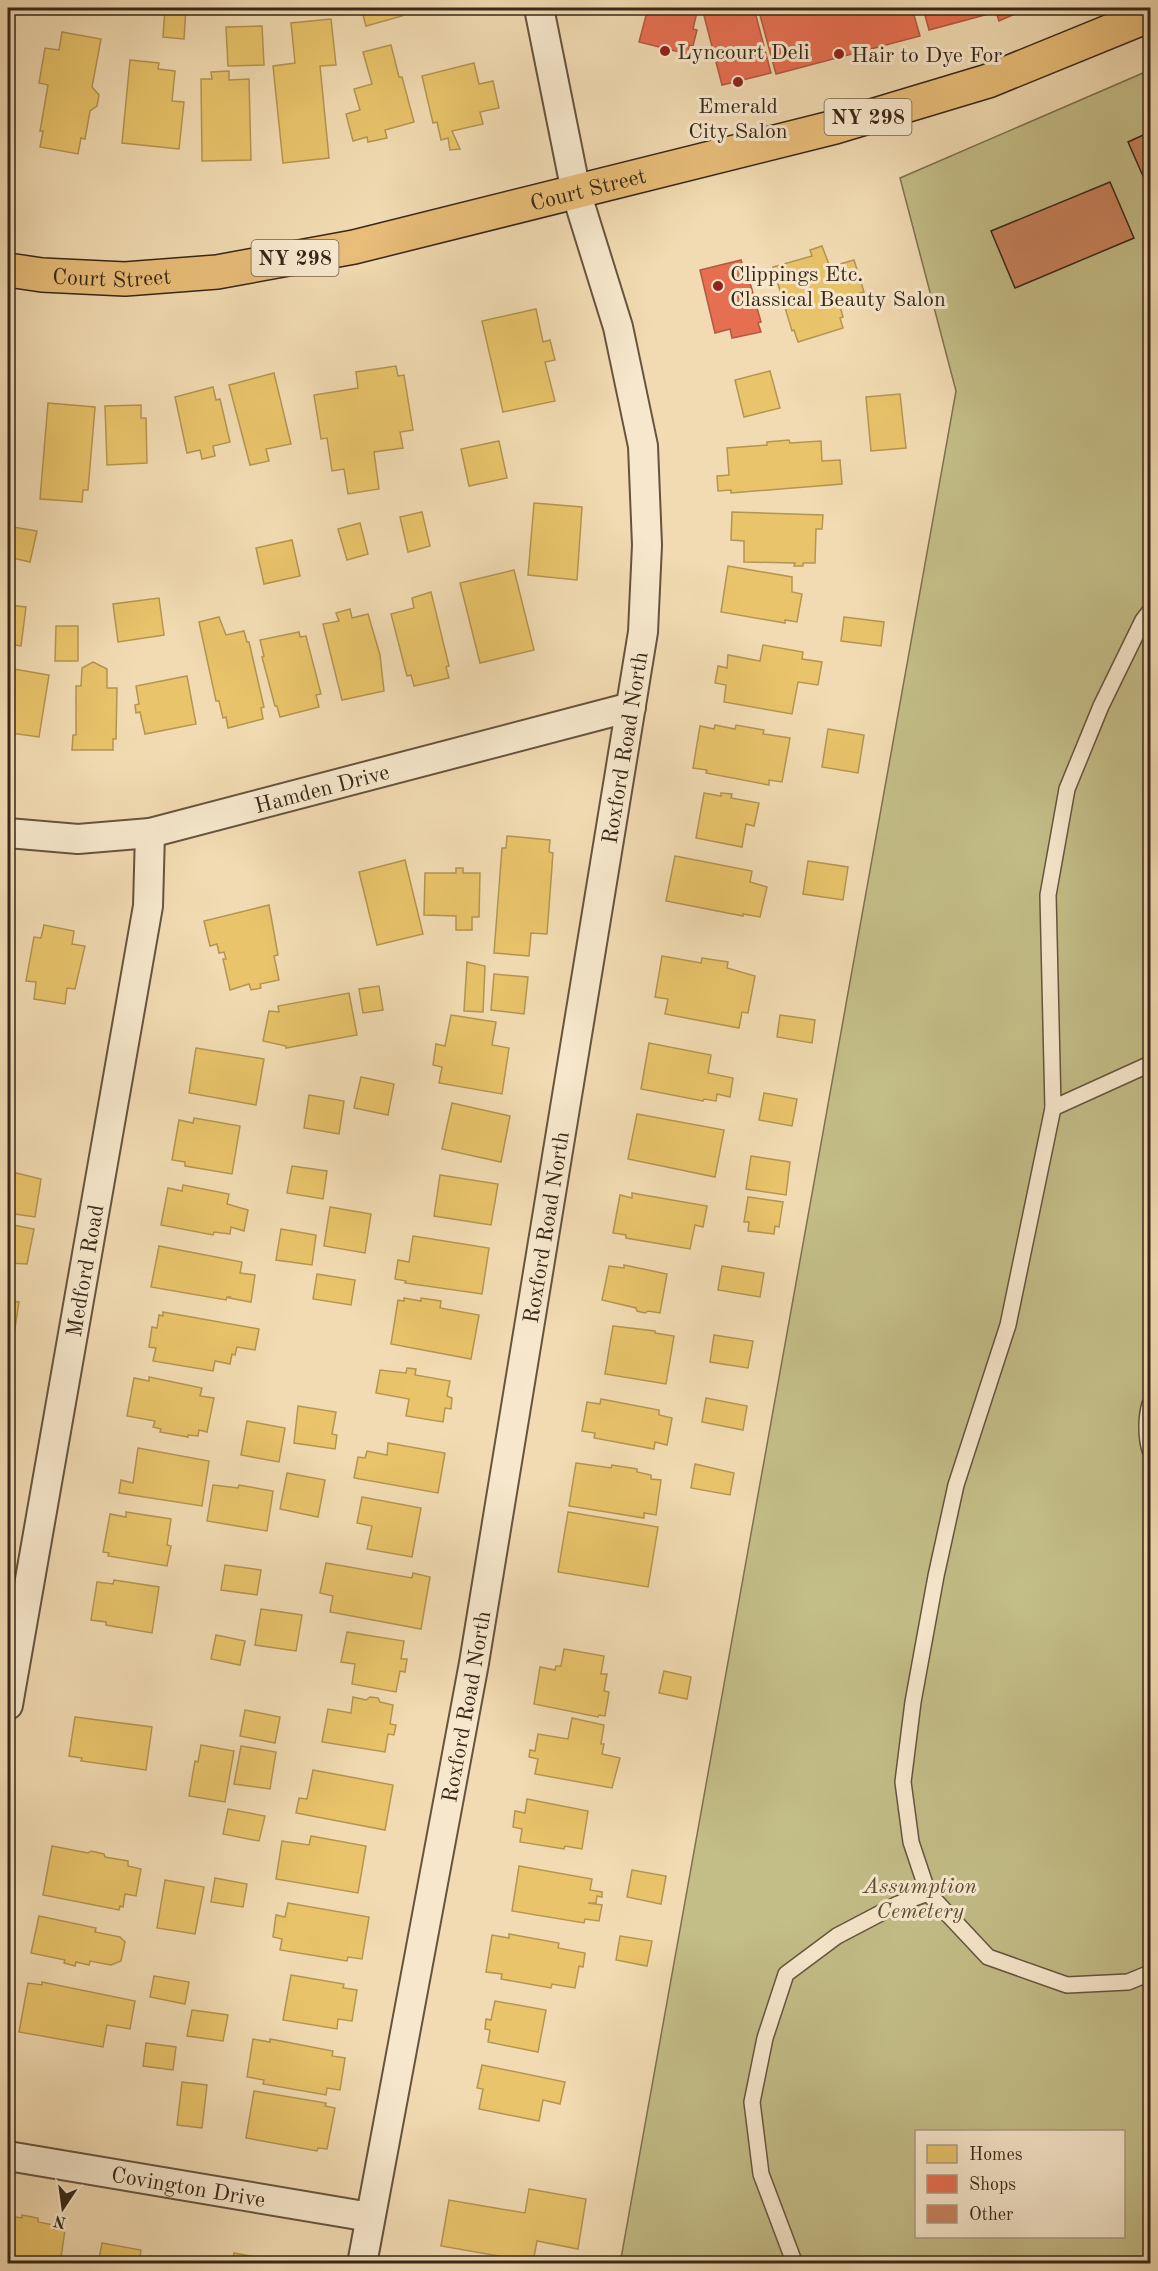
<svg xmlns="http://www.w3.org/2000/svg" width="1158" height="2271" font-family="'Old Standard TT',serif">
  <style>
    .green { fill: #c3bd87; stroke: #7d7250; stroke-width: 1.5; fill-rule: evenodd }
    .homes { fill: #e9c46a; stroke: #b49551; stroke-width: 1.5 }
    .shops { fill: #e76f51; stroke: #b25940; stroke-width: 1.5 }
    .building { fill: #c9835e; stroke: #372718; stroke-width: 1.5 }
    .lines { fill: none; stroke-linecap: round; stroke-linejoin: round }
    .lane-casing { stroke: #66543e; stroke-width: 18 }
    .street-casing { stroke: #66543e; stroke-width: 32 }
    .primary-casing { stroke: #372718; stroke-width: 36 }
    .lane { stroke: #f7e8cd; stroke-width: 15 }
    .street { stroke: #f7e8cd; stroke-width: 28 }
    .primary { stroke: #e9be79; stroke-width: 33 }
    .poi-dot { fill: #8f2418; stroke: #f7e8cd; stroke-width: 2 }
    .labels { text-anchor: middle; stroke-width: 6; stroke-linejoin: round; paint-order: stroke }
    .shield { fill: #f7e8cd; stroke: #71614e; stroke-width: 1.5 }
    .shield-label { font-size: 21px; font-weight: bold; fill: #372718 }
    .poi-label { font-size: 22px; fill: #372718; stroke: #f7e8cd; text-anchor: start }
    .street-label { font-size: 22px; fill: #372718; stroke: #f7e8cd }
    .park-label { font-size: 22px; font-style: italic; fill: #5a4c34; stroke: #f7e8cd }
  </style>
  <rect width="100%" height="100%" fill="#f2dbb2"/>
  <filter id="stains"><feTurbulence type="fractalNoise" baseFrequency=".00333" numOctaves="4"/><feColorMatrix values="0 0 0 0 .2 0 0 0 0 .09 0 0 0 0 .02 0 0 0 .5 -.17"/></filter>
  <radialGradient id="worn" r=".72"><stop offset=".6" stop-color="#630" stop-opacity="0"/><stop offset="1" stop-color="#630" stop-opacity=".3"/></radialGradient>
  <path class="green" d="M1150 70V2263L620 2264 956 391 900 178ZM916 2132H1124V2236H916Z"/>
  <g class="homes">
    <polygon points="165,8 186,8 184,39 163,37"/>
    <polygon points="361,8 400,8 402,16 366,26"/>
    <polygon points="331,19 336,65 320,66 329,158 283,163 273,66 295,63 291,23"/>
    <polygon points="262,26 264,65 228,66 226,27"/>
    <polygon points="62,32 101,39 92,87 99,95 97,106 90,111 85,139 81,138 78,154 40,147 43,131 40,131 48,85 39,83 45,48 59,50"/>
    <polygon points="391,45 399,77 402,77 414,122 385,130 387,138 368,142 367,137 353,141 346,114 360,110 354,89 372,84 363,52"/>
    <polygon points="130,60 159,63 158,69 175,71 172,101 184,102 179,149 122,143"/>
    <polygon points="474,63 479,84 493,81 499,108 480,112 483,124 452,131 460,149 450,150 448,138 441,140 437,122 433,123 422,76"/>
    <polygon points="229,71 229,80 249,79 251,160 202,161 201,79 212,79 211,72"/>
    <polygon points="822,246 830,267 854,260 864,292 838,299 843,317 840,318 843,328 798,342 794,330 792,331 773,267 812,256 810,250"/>
    <polygon points="536,309 543,342 550,340 555,360 545,362 555,401 503,412 482,321"/>
    <polygon points="396,366 398,376 404,375 413,430 400,432 403,448 374,452 379,489 348,494 344,469 332,471 327,438 321,439 314,395 358,388 356,372"/>
    <polygon points="770,371 780,408 744,417 735,380"/>
    <polygon points="274,373 291,444 266,449 269,461 250,465 229,385"/>
    <polygon points="213,387 216,400 220,399 230,442 213,446 215,456 202,459 200,450 187,453 175,397"/>
    <polygon points="900,394 906,448 871,451 866,397"/>
    <polygon points="48,403 95,407 88,490 83,490 82,502 40,499"/>
    <polygon points="141,405 141,418 146,418 147,463 107,465 105,406"/>
    <polygon points="789,440 790,443 821,441 822,461 840,460 842,484 731,493 731,490 718,491 717,476 729,475 727,448 767,445 767,442"/>
    <polygon points="499,441 507,478 469,486 461,449"/>
    <polygon points="534,503 582,507 577,580 528,575"/>
    <polygon points="422,512 430,546 408,552 400,517"/>
    <polygon points="732,512 823,515 822,529 816,529 815,563 803,563 803,566 794,566 795,563 744,562 744,541 731,540"/>
    <polygon points="360,523 368,554 347,560 338,529"/>
    <polygon points="13,527 37,531 30,562 8,557"/>
    <polygon points="292,540 300,576 264,584 256,548"/>
    <polygon points="728,566 792,577 792,592 802,594 797,622 785,620 785,623 721,612"/>
    <polygon points="514,570 534,650 480,663 460,583"/>
    <polygon points="431,592 449,666 446,667 449,678 414,686 411,675 407,676 391,614 414,608 412,598"/>
    <polygon points="159,598 164,635 118,642 113,604"/>
    <polygon points="8,605 26,607 21,646 8,644"/>
    <polygon points="350,609 352,618 368,614 380,655 384,691 342,700 323,624 339,621 336,613"/>
    <polygon points="219,617 226,635 244,631 247,642 249,642 264,707 261,708 263,719 228,728 226,717 223,718 219,701 216,701 199,622"/>
    <polygon points="844,617 884,622 881,646 841,641"/>
    <polygon points="56,626 78,626 78,661 55,661"/>
    <polygon points="299,632 300,637 306,636 321,694 316,695 319,707 280,717 277,706 275,706 262,657 264,656 260,640"/>
    <polygon points="763,645 803,652 802,659 822,662 818,685 798,682 792,714 724,702 726,685 715,683 718,666 727,668 728,655 760,661"/>
    <polygon points="93,662 107,669 107,688 117,688 116,739 113,739 113,750 72,750 73,735 76,735 76,686 81,686 82,668"/>
    <polygon points="8,668 49,675 39,737 10,733 11,730 8,729"/>
    <polygon points="187,676 196,724 145,734 140,712 136,713 135,705 139,704 136,686"/>
    <polygon points="715,725 735,729 736,725 764,730 763,734 790,738 782,782 769,780 769,785 706,773 707,770 693,768 700,726 714,729"/>
    <polygon points="828,729 864,735 858,773 822,767"/>
    <polygon points="704,793 721,796 721,793 732,794 731,798 759,803 754,826 746,824 742,847 696,838"/>
    <polygon points="507,836 550,840 549,852 553,853 547,934 531,933 529,956 494,953 502,848 506,848"/>
    <polygon points="675,856 752,871 750,882 767,887 760,917 743,914 743,916 666,901"/>
    <polygon points="405,860 423,934 377,945 359,872"/>
    <polygon points="808,861 848,867 843,900 803,894"/>
    <polygon points="456,868 463,868 463,873 480,873 479,917 472,917 472,930 456,930 456,916 424,915 425,873 456,873"/>
    <polygon points="269,905 278,955 274,956 279,980 260,984 261,988 251,990 249,984 230,990 223,959 226,959 224,952 219,953 217,944 210,946 204,921"/>
    <polygon points="44,925 74,931 72,944 85,946 75,989 67,988 65,1004 34,999 36,982 26,981 34,937 41,938"/>
    <polygon points="662,956 701,963 702,958 728,962 727,968 755,976 748,1013 742,1012 739,1028 665,1014 668,999 655,997"/>
    <polygon points="467,962 485,966 483,1012 464,1011"/>
    <polygon points="494,974 528,977 524,1014 491,1010"/>
    <polygon points="379,986 383,1010 363,1013 359,989"/>
    <polygon points="349,993 357,1035 286,1048 286,1046 263,1041 269,1011 279,1012 278,1006"/>
    <polygon points="451,1015 496,1022 492,1045 509,1048 502,1094 439,1083 442,1067 433,1065 436,1044 445,1046"/>
    <polygon points="780,1015 815,1020 812,1043 777,1037"/>
    <polygon points="649,1043 711,1055 708,1073 733,1078 730,1097 717,1094 716,1101 704,1099 703,1101 641,1089"/>
    <polygon points="196,1048 264,1059 256,1105 189,1093"/>
    <polygon points="361,1077 394,1084 388,1115 354,1108"/>
    <polygon points="764,1093 797,1099 792,1126 759,1120"/>
    <polygon points="309,1095 344,1101 339,1134 304,1128"/>
    <polygon points="452,1103 510,1116 501,1162 442,1149"/>
    <polygon points="637,1114 724,1130 715,1177 628,1159"/>
    <polygon points="194,1118 240,1126 232,1174 185,1166 185,1162 172,1160 179,1120 193,1123"/>
    <polygon points="751,1156 790,1162 786,1195 746,1189"/>
    <polygon points="292,1166 327,1171 323,1199 287,1193"/>
    <polygon points="8,1171 41,1179 35,1217 8,1213"/>
    <polygon points="440,1175 498,1184 491,1225 434,1216"/>
    <polygon points="183,1185 229,1194 227,1204 248,1210 244,1231 231,1227 230,1234 214,1232 213,1235 161,1225 168,1188 182,1191"/>
    <polygon points="632,1193 707,1206 703,1227 695,1225 690,1249 626,1238 626,1235 613,1233 620,1195 632,1198"/>
    <polygon points="748,1197 783,1202 779,1227 775,1226 774,1234 748,1231 749,1222 744,1222"/>
    <polygon points="330,1207 371,1214 365,1253 324,1246"/>
    <polygon points="8,1224 34,1229 27,1264 8,1263"/>
    <polygon points="281,1229 316,1235 312,1265 276,1260"/>
    <polygon points="413,1236 489,1248 482,1294 405,1283 406,1281 395,1279 398,1260 409,1262"/>
    <polygon points="159,1246 242,1262 240,1273 255,1275 251,1302 229,1298 230,1297 227,1297 226,1300 151,1287"/>
    <polygon points="624,1265 667,1274 660,1313 648,1311 645,1313 637,1311 636,1308 602,1300 609,1266 624,1268"/>
    <polygon points="722,1266 764,1273 760,1297 718,1290"/>
    <polygon points="317,1274 355,1280 351,1305 313,1299"/>
    <polygon points="8,1296 10,1296 9,1301 19,1302 12,1347 8,1346"/>
    <polygon points="404,1298 421,1301 421,1298 441,1301 440,1308 479,1315 471,1359 391,1344 398,1300 404,1301"/>
    <polygon points="163,1312 259,1329 255,1350 237,1347 235,1355 232,1354 230,1364 215,1361 213,1371 153,1361 156,1348 149,1347 152,1327 157,1328 159,1315 163,1316"/>
    <polygon points="613,1326 655,1331 655,1333 674,1336 666,1384 605,1374"/>
    <polygon points="714,1335 753,1341 748,1368 710,1362"/>
    <polygon points="407,1368 416,1369 415,1375 450,1381 447,1396 452,1398 451,1409 445,1408 443,1422 406,1416 409,1399 376,1393 380,1370 406,1373"/>
    <polygon points="149,1377 202,1388 200,1396 214,1398 207,1432 199,1430 198,1436 188,1435 188,1437 160,1432 161,1429 153,1427 155,1421 127,1416 134,1378 149,1381"/>
    <polygon points="706,1398 747,1406 743,1430 702,1422"/>
    <polygon points="601,1399 659,1410 659,1415 672,1418 667,1445 655,1442 654,1449 594,1438 595,1433 582,1431 587,1402 600,1404"/>
    <polygon points="298,1406 336,1412 332,1434 337,1435 335,1449 294,1443"/>
    <polygon points="247,1421 285,1428 279,1462 241,1455"/>
    <polygon points="388,1443 445,1453 438,1493 354,1478 358,1457 365,1458 367,1451 387,1455"/>
    <polygon points="138,1448 209,1461 202,1506 119,1493 121,1480 133,1483"/>
    <polygon points="576,1463 611,1468 612,1465 637,1469 637,1472 651,1475 651,1479 661,1480 656,1515 644,1513 644,1518 569,1506"/>
    <polygon points="695,1464 734,1473 730,1495 691,1488"/>
    <polygon points="287,1473 325,1480 318,1517 280,1509"/>
    <polygon points="213,1485 238,1488 239,1485 273,1491 267,1531 207,1521"/>
    <polygon points="362,1497 421,1508 412,1557 367,1549 372,1526 357,1523"/>
    <polygon points="126,1512 171,1519 167,1545 171,1546 167,1566 108,1556 109,1553 103,1552 110,1514 126,1517"/>
    <polygon points="568,1512 658,1527 648,1587 558,1572"/>
    <polygon points="326,1563 412,1578 413,1573 430,1577 421,1629 330,1612 333,1596 320,1593"/>
    <polygon points="225,1565 261,1570 257,1595 221,1590"/>
    <polygon points="114,1580 159,1587 152,1633 106,1625 106,1622 91,1620 97,1582 113,1584"/>
    <polygon points="261,1609 302,1615 296,1651 255,1645"/>
    <polygon points="347,1632 404,1641 401,1659 407,1659 405,1672 400,1671 396,1692 352,1684 355,1664 341,1662"/>
    <polygon points="216,1635 245,1641 240,1665 211,1659"/>
    <polygon points="564,1649 604,1656 601,1674 607,1674 604,1691 609,1692 605,1716 599,1715 598,1717 534,1704 540,1667 555,1670 556,1666 561,1666"/>
    <polygon points="664,1671 691,1677 687,1699 659,1693"/>
    <polygon points="353,1697 366,1700 370,1697 378,1698 380,1702 393,1705 390,1724 396,1725 394,1735 388,1734 385,1752 322,1742 328,1709 351,1713"/>
    <polygon points="245,1710 280,1717 275,1743 240,1736"/>
    <polygon points="75,1717 152,1727 146,1770 81,1761 82,1758 69,1756"/>
    <polygon points="572,1718 604,1725 601,1744 604,1744 602,1754 620,1758 612,1788 535,1774 538,1759 529,1757 530,1750 535,1751 538,1734 568,1739"/>
    <polygon points="201,1745 234,1751 225,1802 189,1796 195,1761 198,1762"/>
    <polygon points="241,1746 276,1752 270,1789 234,1784"/>
    <polygon points="313,1770 393,1785 385,1830 296,1813 299,1798 307,1799"/>
    <polygon points="527,1799 588,1811 582,1849 565,1846 564,1849 520,1842 522,1829 513,1827 515,1811 525,1813"/>
    <polygon points="228,1809 265,1816 259,1841 223,1834"/>
    <polygon points="311,1836 366,1846 358,1893 276,1879 282,1841 309,1845"/>
    <polygon points="52,1846 88,1853 91,1851 104,1854 105,1857 128,1861 128,1866 141,1869 136,1896 125,1894 123,1907 120,1906 119,1910 43,1895"/>
    <polygon points="519,1866 592,1879 590,1890 602,1892 602,1897 597,1896 596,1903 588,1903 602,1905 599,1921 585,1919 584,1923 512,1911"/>
    <polygon points="632,1870 666,1876 661,1904 627,1897"/>
    <polygon points="215,1878 247,1884 243,1907 211,1902"/>
    <polygon points="165,1880 204,1887 195,1934 157,1928"/>
    <polygon points="288,1903 369,1917 362,1959 348,1957 347,1961 280,1950 282,1939 273,1937 276,1915 285,1917"/>
    <polygon points="39,1916 96,1928 95,1932 120,1937 125,1942 121,1961 111,1965 90,1961 89,1965 76,1962 75,1966 64,1963 65,1960 31,1953"/>
    <polygon points="509,1934 559,1943 558,1948 585,1953 583,1967 579,1966 575,1988 552,1984 551,1988 501,1979 502,1974 486,1972 492,1935 509,1938"/>
    <polygon points="620,1936 652,1941 647,1966 616,1960"/>
    <polygon points="291,1975 344,1984 343,1988 357,1990 352,2021 338,2019 337,2029 283,2020"/>
    <polygon points="154,1976 189,1982 185,2004 150,1997"/>
    <polygon points="42,1982 135,2001 130,2029 107,2025 103,2047 19,2032 28,1983 42,1985"/>
    <polygon points="495,2001 546,2010 538,2052 488,2042 490,2030 485,2029 486,2019 491,2020"/>
    <polygon points="192,2010 228,2015 223,2041 187,2036"/>
    <polygon points="253,2039 270,2042 270,2039 333,2051 332,2056 345,2058 340,2090 327,2088 326,2095 263,2084 264,2080 247,2077"/>
    <polygon points="146,2043 176,2047 173,2070 143,2066"/>
    <polygon points="482,2065 565,2082 560,2104 543,2100 539,2121 479,2109 483,2089 477,2088"/>
    <polygon points="182,2082 207,2085 202,2128 177,2125"/>
    <polygon points="254,2091 326,2103 325,2106 335,2108 327,2149 318,2148 317,2151 246,2138"/>
    <polygon points="529,2189 586,2199 578,2249 537,2241 533,2262 441,2246 449,2200 525,2213"/>
    <polygon points="22,2215 38,2218 38,2222 54,2225 54,2229 65,2230 60,2264 8,2264 9,2216 22,2218"/>
    <polygon points="102,2243 141,2250 139,2264 98,2264"/>
    <polygon points="234,2253 266,2259 265,2264 232,2264"/>
    <polygon points="150,2256 175,2261 174,2264 149,2264"/>
  </g>
  <g class="shops">
    <polygon points="648,8 698,8 693,29 697,30 693,46 690,45 688,54 639,42"/>
    <polygon points="702,8 754,8 771,73 722,85"/>
    <polygon points="758,8 912,8 920,36 776,74"/>
    <polygon points="923,8 1029,8 999,21 996,12 929,30"/>
    <polygon points="741,260 745,272 747,272 761,322 758,323 761,332 732,338 730,329 715,333 700,270"/>
  </g>
  <g class="building">
    <polygon points="1150,132 1150,192 1128,142"/>
    <polygon points="1110,182 1134,238 1015,288 991,231"/>
  </g>
  <g class="lines">
    <g class="lane-casing">
      <g id="lane">
        <polyline points="1150,611 1143,620 1101,706 1067,789 1048,895 1053,1108 1150,1064"/>
        <polyline points="1053,1108 1008,1325 956,1485 936,1576 913,1702 903,1782 911,1842 928,1893 988,1957 1067,1985 1128,1982 1150,1973"/>
        <path d="M1150 1404C1146 1417 1146 1437 1150 1450"/>
        <polyline points="789,2264 793,2259 761,2174 752,2102 765,2038 786,1974 837,1936 898,1904 928,1893"/>
      </g>
    </g>
    <g class="street-casing">
      <g id="street">
        <path id="s1" d="M8 833 78 839 150 833 631 707"/>
        <path id="s2" d="M8 1705 148 906 150 833"/>
        <path id="s3" d="M8 2156 370 2217"/>
        <path id="s4" d="M362 2264 474 1663 643 632 647 545 643 446 618 327 576 192 539 8"/>
      </g>
    </g>
    <g class="primary-casing">
      <g id="primary">
        <path id="s5" d="M8 270 42 275 125 279 217 272 354 247 835 127 988 81 1150 15"/>
      </g>
    </g>
    <use href="#lane" class="lane"/>
    <use href="#street" class="street"/>
    <use href="#primary" class="primary"/>
  </g>
  <g class="poi-dot">
    <circle cx="665" cy="51" r="6"/>
    <circle cx="839" cy="54" r="6"/>
    <circle cx="738" cy="82" r="6"/>
    <circle cx="718" cy="286" r="6"/>
  </g>
  <g class="labels">
    <g class="shield">
      <rect x="824.5" y="99" width="87" height="36" rx="4.5"/>
      <rect x="251.5" y="240" width="87" height="36" rx="4.5"/>
    </g>
    <g class="shield-label">
      <text x="868" y="124">NY 298</text>
      <text x="295" y="265">NY 298</text>
    </g>
    <g class="poi-label">
      <text x="677" y="59">Lyncourt Deli</text>
      <text x="851" y="62">Hair to Dye For</text>
      <text x="738" y="113" text-anchor="middle">Emerald<tspan x="738" dy="25">City Salon</tspan></text>
      <text x="730" y="281">Clippings Etc.<tspan x="730" dy="25">Classical Beauty Salon</tspan></text>
    </g>
    <g class="street-label">
      <text dy="8" stroke="none"><textPath href="#s5" startOffset="590">Court Street</textPath></text>
      <text dy="8" stroke="none"><textPath href="#s5" startOffset="104">Court Street</textPath></text>
      <text dy="8" stroke="none"><textPath href="#s4" startOffset="1539">Roxford Road North</textPath></text>
      <text dy="8" stroke="none"><textPath href="#s1" startOffset="320">Hamden Drive</textPath></text>
      <text dy="8" stroke="none"><textPath href="#s4" startOffset="1053">Roxford Road North</textPath></text>
      <text dy="8" stroke="none"><textPath href="#s2" startOffset="441">Medford Road</textPath></text>
      <text dy="8" stroke="none"><textPath href="#s4" startOffset="567">Roxford Road North</textPath></text>
      <text dy="8" stroke="none"><textPath href="#s3" startOffset="183">Covington Drive</textPath></text>
    </g>
    <g class="park-label">
      <text x="920" y="1893">Assumption<tspan x="920" dy="25">Cemetery</tspan></text>
    </g>
  </g>
  <rect width="1158" height="2271" fill="none" stroke="#f2dbb2" stroke-width="30"/>
  <rect x="9" y="9" width="1140" height="2253" fill="none" stroke="#372718" stroke-width="3"/>
  <rect x="15" y="15" width="1128" height="2241" fill="none" stroke="#372718" stroke-width="1.5"/>
  <rect x="915" y="2130" width="210" height="108" fill="#f7e8cd" stroke="#aa9b85" stroke-width="1.5"/>
  <rect x="927" y="2145" width="30" height="18" fill="#e9c46a" stroke="#aa9b85" stroke-width="1.5"/>
  <text x="969" y="2160" font-size="18" fill="#372718">Homes</text>
  <rect x="927" y="2175" width="30" height="18" fill="#e76f51" stroke="#aa9b85" stroke-width="1.5"/>
  <text x="969" y="2190" font-size="18" fill="#372718">Shops</text>
  <rect x="927" y="2205" width="30" height="18" fill="#c9835e" stroke="#aa9b85" stroke-width="1.5"/>
  <text x="969" y="2220" font-size="18" fill="#372718">Other</text>
  <g transform="translate(63 2208) rotate(193)" stroke="#f7e8cd" stroke-width="4.5" paint-order="stroke">
  <path d="M0-4.5L10 22L0 15L-10 22Z" fill="#372718"/>
  <text y="-9" font-size="16" font-weight="bold" text-anchor="middle" fill="#372718">N</text>
  </g>
  <rect width="100%" height="100%" filter="url(#stains)"/>
  <rect width="100%" height="100%" fill="url(#worn)"/>
</svg>
